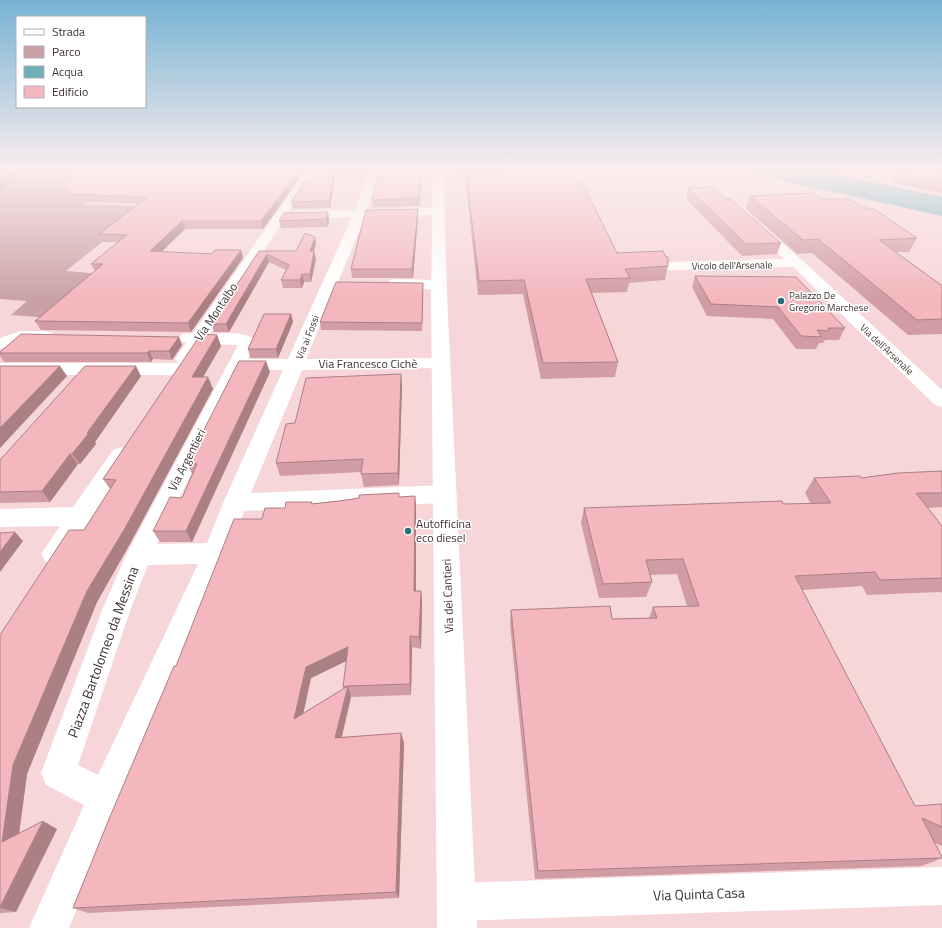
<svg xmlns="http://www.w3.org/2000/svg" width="942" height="928" font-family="'Titillium Web',sans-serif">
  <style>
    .green { fill: #caa1a5 }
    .water { fill: #6cb1b7 }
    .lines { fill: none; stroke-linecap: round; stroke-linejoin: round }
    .minor { fill: #fff; fill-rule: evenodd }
    .major { fill: #fff; fill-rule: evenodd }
    .wall { fill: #d19da3; fill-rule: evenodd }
    .shaded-wall { fill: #aa8084 }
    .building { fill: #f3b7bd; stroke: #aa8084; fill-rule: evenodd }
    .poi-dot { fill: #257076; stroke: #fff; stroke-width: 1.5 }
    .labels { text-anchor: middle; stroke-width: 3; stroke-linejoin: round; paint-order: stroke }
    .far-street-label { font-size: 10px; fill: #3e3132; stroke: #fff }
    .far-poi-label { font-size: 10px; fill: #3e3132; stroke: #fff; text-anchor: start }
    .street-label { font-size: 12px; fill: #3e3132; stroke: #fff }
    .poi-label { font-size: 12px; fill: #3e3132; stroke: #fff; text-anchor: start }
    .near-street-label { font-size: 14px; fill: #3e3132; stroke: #fff }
  </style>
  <rect width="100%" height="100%" fill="#f6d6d9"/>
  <polygon class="green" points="26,169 64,169 66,173 70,174 75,181 64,193 95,197 84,204 147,206 66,271 102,274 51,318 11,315 27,301 0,299 0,192 3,187"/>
  <polygon class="water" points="731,169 809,169 942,197 942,216"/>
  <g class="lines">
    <g class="minor">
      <path d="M307 169H317L210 334C223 334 248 330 257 342L248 359H288L352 217 298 219 294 218 292 215 294 212 298 211 355 210 370 169H380L367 209 439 207 443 208 445 211 443 214 439 215 365 217 306 359 441 358 447 359 450 363 447 367 441 368 302 370 251 493 445 485 453 488 457 494 453 500 445 503 244 511 229 553 118 809 69 928H29L84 805 46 785 41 773 103 608 126 555 238 345 203 344 190 363 184 364 178 363 175 359 186 343 182 342 179 338 182 334 193 333ZM242 370H283L223 503 207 543 157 544ZM198 564 98 775 78 765 131 608 148 565Z"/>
      <polygon points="757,224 762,225 802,260 942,390 942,407 935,405 793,267 668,270 663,269 661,266 663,263 668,262 784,259 752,231 751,228 752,225"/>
      <polygon points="394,279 439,280 444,282 447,285 444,288 439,290 389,287 386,284 389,281"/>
      <polygon points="20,331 45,331 51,332 54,336 51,340 22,341 0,349 0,338"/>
      <polygon points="0,363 178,363 184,365 187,369 184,373 178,375 0,375"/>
      <polygon points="121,447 129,450 132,455 63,561 54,564 45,561 41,554 60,526 0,527 0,509 73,507 113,450"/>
      <polygon points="942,867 942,905 457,921 443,916 438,902 443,888 457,883"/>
    </g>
    <polygon class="major" points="433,169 443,169 447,294 477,928 437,928 431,294"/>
  </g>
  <g class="wall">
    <polygon points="71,169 306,169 263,229 185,229 161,252 212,254 241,250 243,258 191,332 41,330 35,321 95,271 91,264 118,242 102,242 99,234 139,204 71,201 68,194"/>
    <polygon points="313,169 369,169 365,178 335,178 330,208 293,209 291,202"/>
    <polygon points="420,169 421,183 419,206 373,207 372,200"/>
    <polygon points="457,169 475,169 475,171 617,253 668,266 665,280 629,283 627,292 591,293 618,362 615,377 541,379 523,294 478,295 466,183 466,177 457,177"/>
    <polygon points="894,173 942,173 942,193 890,182"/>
    <polygon points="688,188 781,243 777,254 742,256 686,199"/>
    <polygon points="750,196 822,199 917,238 909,252 896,252 941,285 942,285 942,334 908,335 812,253 797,254 746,209"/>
    <polygon points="418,209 418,217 413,278 352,278 351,269"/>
    <polygon points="329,219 328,227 281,228 279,221"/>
    <polygon points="316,244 314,251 316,259 311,282 304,282 302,288 283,288 281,280 286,270 269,262 229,332 214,332 211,324 259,251 296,251"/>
    <polygon points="695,276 845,328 839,340 825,340 823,343 819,343 816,349 796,349 773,319 707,316 692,287"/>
    <polygon points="423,283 423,291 422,331 321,330 320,322"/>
    <polygon points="291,314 293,322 278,358 250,358 248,349"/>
    <polygon points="217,335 221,346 203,377 208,377 213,389 131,542 97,602 27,774 19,833 57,829 16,912 0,913 0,635 84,530 110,489 103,479"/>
    <polygon points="182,345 172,360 153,359 151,362 4,362 0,356 0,352"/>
    <polygon points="270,372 192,542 160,542 153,531 182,498 192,474 187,463"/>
    <polygon points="141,376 95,442 96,444 80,464 78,464 50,502 0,503 0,460"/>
    <polygon points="402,386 399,485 364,487 361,474 362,472 280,476 276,463 295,423"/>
    <polygon points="942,471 942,507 927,508 942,526 942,593 941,592 867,595 862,586 802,590 915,806 942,804 942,846 935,843 942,858 922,866 535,879 510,624 511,610 612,619 649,618 653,607 687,606 677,574 650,575 652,582 646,597 599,598 581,523 584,508 811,504 805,493 814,478 861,478"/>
    <path d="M399 493V497L415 496 416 509V591H421L422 603 421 649 412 647 411 695 351 697 342 737 401 733 404 743 399 898 88 913 73 908 176 666 262 519 285 508 312 504 339 501ZM347 661 343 687 344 689 303 713 311 678Z"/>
  </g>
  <g class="shaded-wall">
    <polygon points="12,169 25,169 11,180 0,192 0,180 7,173"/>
    <polygon points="300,169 306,169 263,229 261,221"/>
    <polygon points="365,169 369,169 365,178 364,171"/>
    <polygon points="334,171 335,178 330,208 329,201"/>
    <polygon points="421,176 421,183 419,206 419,198"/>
    <polygon points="418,209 418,217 413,278 412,269"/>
    <polygon points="328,212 329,219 328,227 326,219"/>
    <polygon points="182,221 185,229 153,260 150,251"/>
    <polygon points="315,237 316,244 311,259 310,251"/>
    <polygon points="241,250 243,258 191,332 188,323"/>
    <polygon points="314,251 316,259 311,282 310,274"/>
    <polygon points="267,254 269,262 229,332 226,324"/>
    <polygon points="302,274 304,282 302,288 300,280"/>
    <polygon points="291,314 293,322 278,358 276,349"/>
    <polygon points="217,335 221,346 196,389 192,377"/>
    <polygon points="179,337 182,345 172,360 169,351"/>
    <polygon points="149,351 153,359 151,362 147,353"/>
    <polygon points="266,361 270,372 192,542 186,531"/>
    <polygon points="60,366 67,376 0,448 0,428"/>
    <polygon points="136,366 141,376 95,442 96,444 80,464 72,454"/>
    <polygon points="401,374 402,386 399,485 398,473"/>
    <polygon points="208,377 213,389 131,542 97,602 27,774 17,849 2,842 13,765 87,591"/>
    <polygon points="70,454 78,464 50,502 42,491"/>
    <polygon points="415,496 416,509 416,604 414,591"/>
    <polygon points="15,532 23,541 0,572 0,552"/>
    <polygon points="421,591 422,603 421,649 419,637"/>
    <polygon points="410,636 412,647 411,695 410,684"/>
    <polygon points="348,647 352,658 311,678 300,729 294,719 306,667"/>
    <polygon points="348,686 351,697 339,748 335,738"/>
    <polygon points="401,733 404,743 399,898 396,892"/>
    <polygon points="43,821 57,829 16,912 0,908 0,907"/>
  </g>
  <g class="building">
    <polygon points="0,169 12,169 7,173 0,180"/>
    <polygon points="72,169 300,169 261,221 182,221 150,251 212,254 215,250 241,250 188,323 35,321 103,264 91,264 127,235 99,234 148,197 68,194 62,177"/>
    <polygon points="313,169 365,169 364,171 334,171 329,201 291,202"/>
    <polygon points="379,169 420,169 421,176 419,198 372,200"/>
    <polygon points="457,169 475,169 475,170 457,171"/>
    <polygon points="898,169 936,169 942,173 942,183 894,173"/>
    <polygon points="576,170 617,253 663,251 665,256 668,257 668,266 625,269 630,278 586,279 618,362 543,363 524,280 479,281 466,172"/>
    <polygon points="712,187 726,199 730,199 781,243 746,244 688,188"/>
    <polygon points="813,193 822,199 848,199 868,209 874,209 917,238 879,240 941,285 942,285 942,319 917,320 818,239 803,240 750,196"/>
    <polygon points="418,209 412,269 351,269 366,210"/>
    <polygon points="328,212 326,219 279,221 284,213"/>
    <polygon points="305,233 315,237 310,251 314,251 310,274 302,274 300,280 281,280 289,265 267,254 226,324 211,324 259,251 296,251"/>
    <polygon points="695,276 796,277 845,328 828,328 829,331 817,330 822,337 801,336 778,307 711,304"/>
    <polygon points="336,282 423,283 422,323 320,322"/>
    <polygon points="264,314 291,314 276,349 248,349"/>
    <polygon points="21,334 179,337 169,351 149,351 147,353 0,353 0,352"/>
    <polygon points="201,334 217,335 192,377 208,377 124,530 87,591 13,765 2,842 43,821 0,907 0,635 69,530 84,530 116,480 103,479"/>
    <polygon points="239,361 266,361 186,531 153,531 170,497 182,498 197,464 187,463"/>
    <polygon points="0,366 60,366 0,428"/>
    <polygon points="85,366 136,366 87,433 89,433 72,454 70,454 42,491 0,492 0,460"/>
    <polygon points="401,374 398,473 361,474 363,459 276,463 286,424 295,423 306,378"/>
    <polygon points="942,471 942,493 916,493 942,526 942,578 880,580 875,572 795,576 915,806 942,804 942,827 922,818 942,857 942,858 538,871 511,610 610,606 612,619 657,618 653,607 699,606 683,559 646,560 652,582 603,584 584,508 782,501 783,504 831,503 814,478 860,476 861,478 898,473"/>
    <path d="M399 493V497L415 496 414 591H421L419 637 410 636V684L348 686 335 738 401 733 396 892 73 908 109 819 174 666H176L234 519H262L265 508H285L286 502H312L311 504 339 501 359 498V495ZM348 647 343 687 348 686 294 719 306 667Z"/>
    <polygon points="15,532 0,552 0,533"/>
  </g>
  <linearGradient id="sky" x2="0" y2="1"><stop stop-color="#76b3d4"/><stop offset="0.57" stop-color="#fbedee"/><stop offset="1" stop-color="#fbedee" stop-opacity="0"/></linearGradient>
  <rect width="942" height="299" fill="url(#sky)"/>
  <g class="poi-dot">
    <circle cx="781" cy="301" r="4"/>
    <circle cx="408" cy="531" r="4"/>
  </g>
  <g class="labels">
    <g class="far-street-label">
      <text transform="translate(732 265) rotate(-1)" y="4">Vicolo dell'Arsenale</text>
      <text transform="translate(307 337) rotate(-68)" y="4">Via ai Fossi</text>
      <text transform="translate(887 349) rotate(43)" y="4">Via dell'Arsenale</text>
    </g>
    <g class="far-poi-label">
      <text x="789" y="299">Palazzo De<tspan x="789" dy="12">Gregorio Marchese</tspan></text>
    </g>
    <g class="street-label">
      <text transform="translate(216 312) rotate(-56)" y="4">Via Montalbo</text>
      <text x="368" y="368">Via Francesco Cichè</text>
      <text transform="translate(187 460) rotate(-63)" y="4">Via Argentieri</text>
      <text transform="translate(448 596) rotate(-92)" y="4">Via dei Cantieri</text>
    </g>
    <g class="poi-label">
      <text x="416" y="528">Autofficina<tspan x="416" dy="14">eco diesel</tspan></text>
    </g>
    <g class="near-street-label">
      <text transform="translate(103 652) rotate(-70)" y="5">Piazza Bartolomeo da Messina</text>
      <text transform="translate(699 894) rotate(-2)" y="5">Via Quinta Casa</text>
    </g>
  </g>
  <rect x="16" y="16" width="130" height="92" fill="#ffffff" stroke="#b2adad"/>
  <rect x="24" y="29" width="20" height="6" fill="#ffffff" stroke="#b2adad"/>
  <text x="52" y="36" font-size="12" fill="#3e3132">Strada</text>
  <rect x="24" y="46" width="20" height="12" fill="#caa1a5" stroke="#b2adad"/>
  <text x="52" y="56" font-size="12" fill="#3e3132">Parco</text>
  <rect x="24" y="66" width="20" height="12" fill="#6cb1b7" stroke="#b2adad"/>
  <text x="52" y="76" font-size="12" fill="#3e3132">Acqua</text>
  <rect x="24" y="86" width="20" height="12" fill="#f3b7bd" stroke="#b2adad"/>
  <text x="52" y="96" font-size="12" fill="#3e3132">Edificio</text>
</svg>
